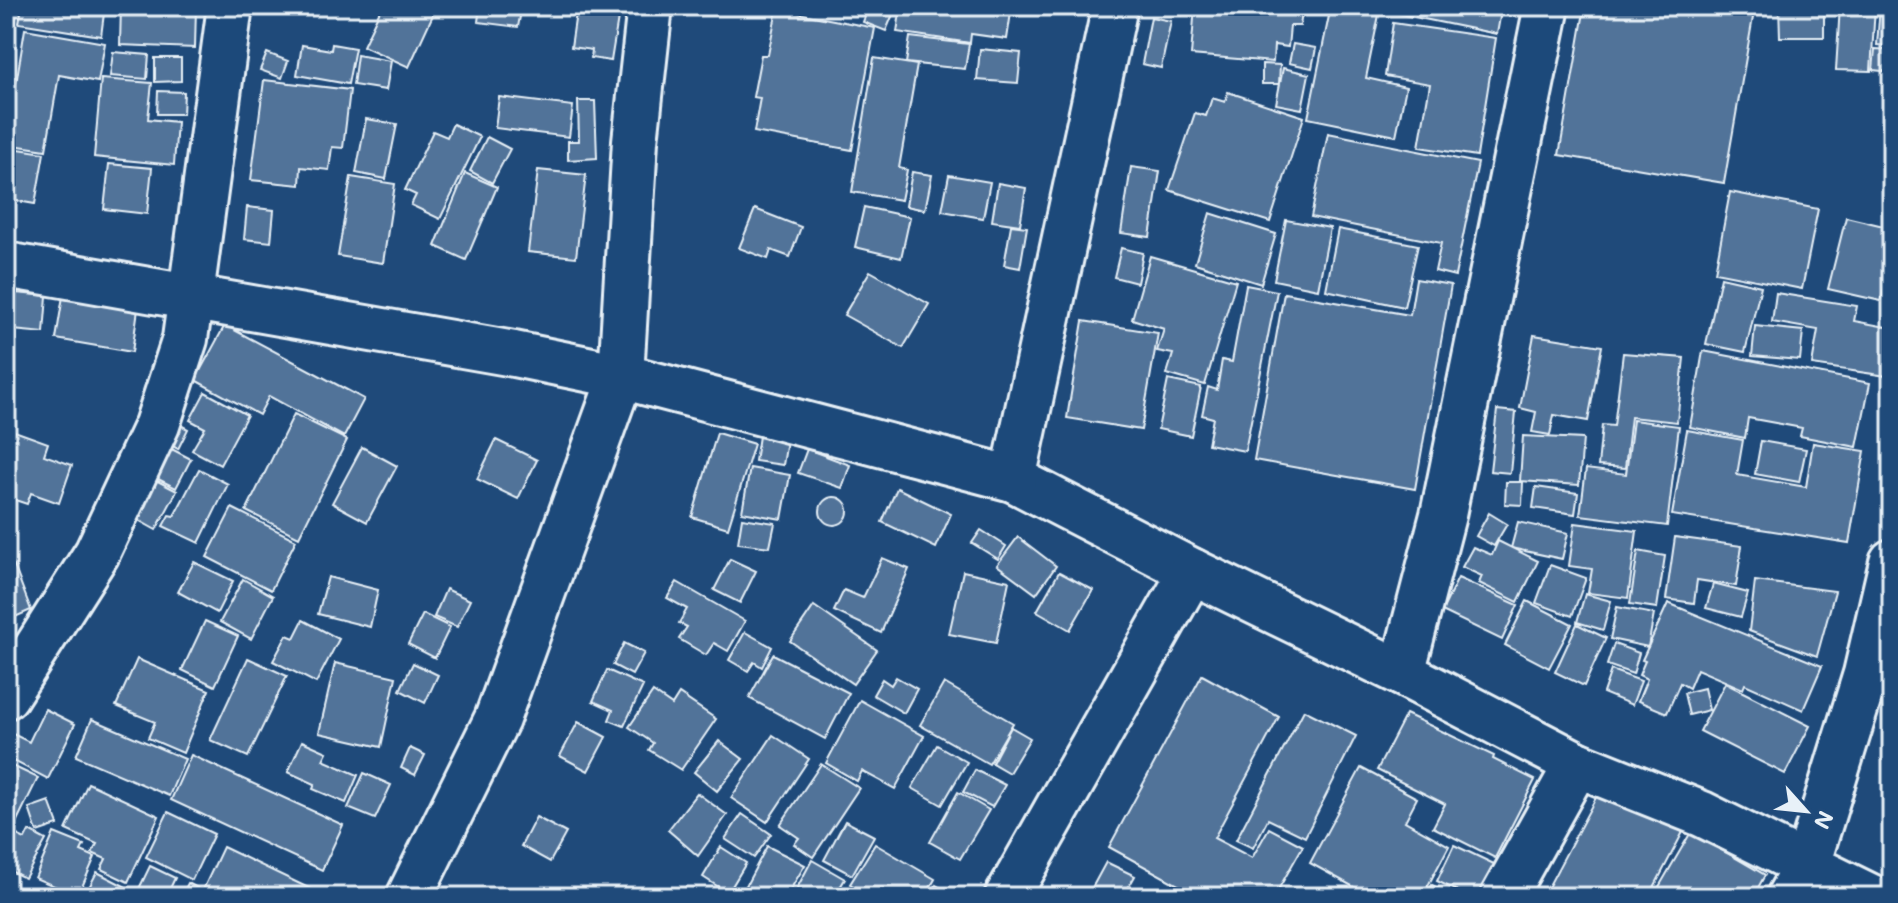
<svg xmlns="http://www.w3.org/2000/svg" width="1898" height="903" font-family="Mali,sans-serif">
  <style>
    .building { fill: #517399; stroke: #e8f1f8; stroke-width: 2 }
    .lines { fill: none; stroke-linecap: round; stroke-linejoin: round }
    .minor-casing { stroke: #e8f1f8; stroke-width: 50 }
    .minor { stroke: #1f4a7a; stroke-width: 44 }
  </style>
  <rect width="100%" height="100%" fill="#1f4a7a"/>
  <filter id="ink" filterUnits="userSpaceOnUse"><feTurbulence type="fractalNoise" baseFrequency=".0125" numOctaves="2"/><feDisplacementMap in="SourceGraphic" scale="16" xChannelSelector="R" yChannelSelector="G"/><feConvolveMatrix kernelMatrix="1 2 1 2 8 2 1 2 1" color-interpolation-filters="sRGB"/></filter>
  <g filter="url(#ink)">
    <g class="building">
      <polygon points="22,6 105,6 101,36 19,23"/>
      <polygon points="121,6 196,6 195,48 120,45"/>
      <polygon points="382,6 437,6 409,67 363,46"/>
      <polygon points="480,6 522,6 518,27 478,22"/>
      <polygon points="577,6 620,6 611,61 591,58 592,50 571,47"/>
      <polygon points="869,6 893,14 886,31 863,22"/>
      <polygon points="901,6 1012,6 1007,39 971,34 970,43 897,32"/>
      <polygon points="1153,6 1184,6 1182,15 1153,9"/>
      <polygon points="1195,6 1303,6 1300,26 1290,26 1288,47 1274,45 1273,62 1191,55"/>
      <polygon points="1331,6 1502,6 1497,34 1380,10 1366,78 1406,87 1396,136 1308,118"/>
      <polygon points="1585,6 1755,6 1724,183 1559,155"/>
      <polygon points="1779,6 1824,6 1824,37 1780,37"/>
      <polygon points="1834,6 1875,6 1871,71 1836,70 1840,6"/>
      <polygon points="1880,6 1892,6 1892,46 1877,45"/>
      <polygon points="777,9 875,28 852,150 754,132 760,98 753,97 761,55 768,55"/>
      <polygon points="1151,17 1171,21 1161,68 1142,64"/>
      <polygon points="1393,23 1496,38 1477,156 1419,147 1430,84 1385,76"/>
      <polygon points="25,29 105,43 98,82 59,75 46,150 6,144"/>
      <polygon points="910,37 969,44 965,69 906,63"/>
      <polygon points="332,44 355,48 348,84 297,75 302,45 331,50"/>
      <polygon points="1293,44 1316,48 1312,68 1289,63"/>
      <polygon points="980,49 1021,53 1018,83 977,80"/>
      <polygon points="1875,49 1892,50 1892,72 1873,70"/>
      <polygon points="113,52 149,55 147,79 110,76"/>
      <polygon points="267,53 288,61 282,78 260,70"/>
      <polygon points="357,55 391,61 386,90 353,85"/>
      <polygon points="155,58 181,58 181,81 155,82"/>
      <polygon points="874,58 917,65 899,168 907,170 901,200 852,192"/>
      <polygon points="1262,64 1280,65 1279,84 1262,84"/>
      <polygon points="1283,68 1309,74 1302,109 1276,104"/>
      <polygon points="101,79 152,83 148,119 177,122 174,165 94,157"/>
      <polygon points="264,80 350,90 343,148 332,147 329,170 301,167 300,185 251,180"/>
      <polygon points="158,91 184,92 183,114 157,114"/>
      <polygon points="1228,92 1304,117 1270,222 1169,190 1195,113 1206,116 1212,98 1225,102"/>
      <polygon points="499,97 573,106 569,137 495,128"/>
      <polygon points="578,101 595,101 597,158 568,160 568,141 579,141"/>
      <polygon points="366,119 397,124 386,179 356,173"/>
      <polygon points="453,124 480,137 440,219 411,205 416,195 405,190 433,131 447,137"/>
      <polygon points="1328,133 1478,163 1455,276 1435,271 1441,243 1311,217"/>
      <polygon points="487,137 510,149 492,183 470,171"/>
      <polygon points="6,147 44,153 35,204 6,199"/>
      <polygon points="109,164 152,168 147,214 104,209"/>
      <polygon points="1131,167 1160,171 1150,237 1121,233"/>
      <polygon points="538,170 586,175 576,257 528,252"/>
      <polygon points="912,172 932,175 925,210 906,206"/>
      <polygon points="465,173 497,187 466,260 435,246"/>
      <polygon points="949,175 990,182 983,218 942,211"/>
      <polygon points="351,177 395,184 383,263 338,256"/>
      <polygon points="998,183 1026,188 1020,225 992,221"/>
      <polygon points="1730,192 1818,209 1802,289 1715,272"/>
      <polygon points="247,207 274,210 271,242 244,239"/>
      <polygon points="864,207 910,217 901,258 855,247"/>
      <polygon points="755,209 801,227 790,257 771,250 768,259 739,248"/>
      <polygon points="1210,213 1276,234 1261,284 1195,263"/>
      <polygon points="1846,217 1892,228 1892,257 1881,301 1828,289"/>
      <polygon points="1286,220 1330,228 1318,289 1274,280"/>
      <polygon points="1011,225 1027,227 1020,268 1004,265"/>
      <polygon points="1338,229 1418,245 1404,307 1326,290"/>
      <polygon points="1121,248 1143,253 1137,283 1114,277"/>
      <polygon points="1150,256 1236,281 1205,385 1167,374 1173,354 1157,351 1164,329 1132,319"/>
      <polygon points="870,271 929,304 903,348 844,315"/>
      <polygon points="1721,277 1761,286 1745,352 1706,344"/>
      <polygon points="1416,279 1451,285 1415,489 1254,460 1284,293 1410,315"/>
      <polygon points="1246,285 1277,291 1245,451 1208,444 1213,418 1202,415 1208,387 1217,390 1222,360 1232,362"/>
      <polygon points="16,293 47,296 44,333 13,330"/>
      <polygon points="1776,293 1857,306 1854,321 1892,328 1887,376 1812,365 1818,330 1772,322"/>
      <polygon points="63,296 138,309 132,352 56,339"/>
      <polygon points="1083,321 1158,333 1141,430 1067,418"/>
      <polygon points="225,325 364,399 344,437 269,396 259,415 195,380"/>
      <polygon points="1755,326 1803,331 1800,360 1752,356"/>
      <polygon points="6,332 14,333 6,374"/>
      <polygon points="1534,335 1602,346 1588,421 1554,415 1550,435 1532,432 1536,412 1520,408"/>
      <polygon points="1703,351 1870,383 1857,447 1800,436 1802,428 1748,418 1745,438 1690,427"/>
      <polygon points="1623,353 1684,358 1677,422 1631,417 1625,468 1598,466 1602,425 1614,426"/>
      <polygon points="1168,380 1201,387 1191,436 1158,429"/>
      <polygon points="205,392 247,415 220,465 192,450 205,428 190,420"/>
      <polygon points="1497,410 1516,412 1510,473 1490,471"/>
      <polygon points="294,414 347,440 299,537 246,511"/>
      <polygon points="171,420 188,429 178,449 161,440"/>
      <polygon points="1633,420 1679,426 1667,526 1580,515 1586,469 1626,474"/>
      <polygon points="6,428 48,443 44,455 72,465 59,503 31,493 27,504 6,497"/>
      <polygon points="1687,430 1743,440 1737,475 1806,487 1813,443 1865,451 1849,543 1672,515"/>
      <polygon points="717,433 754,444 728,528 692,517"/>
      <polygon points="759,436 787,441 783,465 755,461"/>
      <polygon points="1523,436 1583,439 1579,485 1520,481"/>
      <polygon points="496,440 537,460 518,499 477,479"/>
      <polygon points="1761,441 1806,449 1799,482 1755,474"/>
      <polygon points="158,442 191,459 176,488 142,471"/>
      <polygon points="362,447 397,466 367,522 332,503"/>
      <polygon points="807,449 850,465 842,488 798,473"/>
      <polygon points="750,468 790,475 782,519 742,512"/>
      <polygon points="199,469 228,484 199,543 163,526 169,515 174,516"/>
      <polygon points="144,474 177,491 156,530 124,512"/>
      <polygon points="1506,482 1523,482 1522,505 1505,504"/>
      <polygon points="1536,487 1578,493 1575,514 1533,508"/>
      <polygon points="897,488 951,514 936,548 882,522"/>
      <circle cx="834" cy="511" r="14"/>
      <polygon points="232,508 296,540 271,590 207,557"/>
      <polygon points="1489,513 1507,524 1494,546 1476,536"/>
      <polygon points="742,518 775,523 770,547 738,543"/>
      <polygon points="1518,522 1568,533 1562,559 1511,548"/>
      <polygon points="1575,523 1637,531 1628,598 1588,593 1592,569 1569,566"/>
      <polygon points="981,530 1006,546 998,559 972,543"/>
      <polygon points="1018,537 1056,566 1036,594 997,565"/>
      <polygon points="1675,537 1742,546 1736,586 1697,580 1694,603 1666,599"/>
      <polygon points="1498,541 1538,561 1518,602 1479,583 1482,576 1462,567 1473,547 1492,555"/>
      <polygon points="6,545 31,610 6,621"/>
      <polygon points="1638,551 1665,556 1657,608 1630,604"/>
      <polygon points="882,558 909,569 881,633 834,611 844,590 863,598"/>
      <polygon points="730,559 756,571 740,603 714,590"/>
      <polygon points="194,562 233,581 217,613 178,592"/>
      <polygon points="1550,565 1586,578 1572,616 1536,603"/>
      <polygon points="963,571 1009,581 996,643 949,634"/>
      <polygon points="1059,572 1093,590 1070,630 1037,611"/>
      <polygon points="328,577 378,590 370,627 318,614"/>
      <polygon points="1458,578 1518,605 1502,640 1442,611"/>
      <polygon points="243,579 273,596 251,639 220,622"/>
      <polygon points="1755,581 1835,591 1817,656 1749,631"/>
      <polygon points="677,582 745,621 728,651 714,643 706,655 679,639 687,627 679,623 687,609 667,598"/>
      <polygon points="1713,584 1748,593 1741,617 1706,608"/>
      <polygon points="446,589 470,600 457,627 434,617"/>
      <polygon points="1585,594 1611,601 1603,630 1577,622"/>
      <polygon points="1527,601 1572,624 1549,668 1505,645"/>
      <polygon points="1668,603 1822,666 1803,710 1745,684 1743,689 1697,669 1689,688 1680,683 1667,713 1638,701 1647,679 1639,675 1645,661 1642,660"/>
      <polygon points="814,606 877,650 853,684 790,641"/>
      <polygon points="1617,607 1654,614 1648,647 1610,639"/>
      <polygon points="423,614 450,627 435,658 408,644"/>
      <polygon points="303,620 339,639 316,683 273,661 287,635 294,638"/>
      <polygon points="205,621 238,636 215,686 182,670"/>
      <polygon points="1577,624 1606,638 1584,686 1555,672"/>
      <polygon points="745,632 772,647 762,667 754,662 748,671 729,660"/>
      <polygon points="624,643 644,653 632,675 613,665"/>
      <polygon points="1614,644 1639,653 1633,674 1607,665"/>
      <polygon points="773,654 849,693 825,739 749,698"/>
      <polygon points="248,658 287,676 248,757 210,740"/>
      <polygon points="137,659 209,690 183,753 148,738 155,722 116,706"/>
      <polygon points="335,663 396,677 381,747 319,733"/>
      <polygon points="413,663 438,675 425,703 400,690"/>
      <polygon points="607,670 643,686 624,726 609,720 613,710 593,701"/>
      <polygon points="1611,670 1641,681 1632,705 1603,693"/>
      <polygon points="1202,675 1279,717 1214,838 1252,858 1269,828 1303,846 1274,897 1200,897 1109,847"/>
      <polygon points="896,677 917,689 904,713 873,695 882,679 891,685"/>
      <polygon points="944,683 1013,723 989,764 920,725"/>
      <polygon points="1725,683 1810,726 1785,774 1700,731"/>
      <polygon points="1704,688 1709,710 1689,715 1684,693"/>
      <polygon points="653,692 672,705 679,694 716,719 681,770 649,750 653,743 629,727"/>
      <polygon points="860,700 924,736 895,789 862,771 857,781 826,763"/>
      <polygon points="45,709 75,724 48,779 6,757 6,743 11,733 29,742"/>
      <polygon points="1304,710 1356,736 1305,837 1268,819 1253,848 1236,840"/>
      <polygon points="1406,714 1494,756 1493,759 1535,780 1495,858 1433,827 1445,804 1377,770"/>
      <polygon points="92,719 185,759 169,796 76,756"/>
      <polygon points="578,722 606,737 588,771 560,756"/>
      <polygon points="1011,727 1030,738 1009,773 992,763"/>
      <polygon points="773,735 809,759 767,822 731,798"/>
      <polygon points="302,741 327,752 323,760 358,775 346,803 313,789 315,784 288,772"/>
      <polygon points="719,741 743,759 717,791 694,772"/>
      <polygon points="937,745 967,762 942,805 912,788"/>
      <polygon points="410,748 425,755 415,775 401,768"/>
      <polygon points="191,755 343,825 322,870 171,800"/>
      <polygon points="6,763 38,778 13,829 6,826"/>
      <polygon points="821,764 859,788 813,857 794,844 799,838 780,825"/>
      <polygon points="1361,768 1417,798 1405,821 1449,846 1422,897 1372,897 1310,863"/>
      <polygon points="975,770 1005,785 992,807 963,792"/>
      <polygon points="364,773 391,785 375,819 348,808"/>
      <polygon points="88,783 159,816 128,882 101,869 106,859 92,853 97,844 66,830"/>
      <polygon points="1601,788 1683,832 1649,897 1552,897 1545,893"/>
      <polygon points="958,792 989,810 960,859 930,842"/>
      <polygon points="697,793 727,815 698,856 668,830"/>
      <polygon points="49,801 58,825 37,832 29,808"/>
      <polygon points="168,812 214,834 192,880 146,857"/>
      <polygon points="742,814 771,834 754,858 725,839"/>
      <polygon points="536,817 566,833 550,862 521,846"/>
      <polygon points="845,821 874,836 852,875 824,860"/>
      <polygon points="29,831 46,840 25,878 6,869 6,833 13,837 15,834 25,839"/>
      <polygon points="1691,832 1765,875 1753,897 1653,897"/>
      <polygon points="54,833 84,845 81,851 95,857 78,896 35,878"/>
      <polygon points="875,844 935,879 925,897 872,897 850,884"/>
      <polygon points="1454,845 1494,864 1478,897 1470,897 1437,881"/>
      <polygon points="767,846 805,865 786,897 740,897"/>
      <polygon points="223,847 321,894 319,897 200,896"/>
      <polygon points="721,847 746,863 728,893 703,877"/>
      <polygon points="812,860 845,879 834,897 804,897 806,894 797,888"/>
      <polygon points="1106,862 1135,876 1123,897 1087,897"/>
      <polygon points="150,866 175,878 166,897 135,897"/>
      <polygon points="97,872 130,889 126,897 84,897"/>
      <polygon points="188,883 201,890 198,896 200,897 181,897"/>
      <polygon points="936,885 957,897 930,897"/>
      <polygon points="1432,885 1456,897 1426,897"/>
    </g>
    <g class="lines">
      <g class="minor-casing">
        <g id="minor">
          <polyline points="6,265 514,354 621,376 1013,479 1192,571 1402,673 1577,764 1702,814 1871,897"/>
          <polyline points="1013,479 1115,6"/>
          <polyline points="1402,673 1443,515 1547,6"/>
          <polyline points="6,696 97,553 157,425 185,339 230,6"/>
          <polyline points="409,897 497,719 621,376 635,141 650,6"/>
          <polyline points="1007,897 1192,571"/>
          <polyline points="1503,897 1577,764"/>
          <polyline points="1789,897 1807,865 1866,674 1892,562"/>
        </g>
      </g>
      <use href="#minor" class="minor"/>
    </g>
  </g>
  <rect width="1898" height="903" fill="none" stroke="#1f4a7a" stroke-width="32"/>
  <rect x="16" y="16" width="1866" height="871" fill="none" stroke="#e8f1f8" stroke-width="3" filter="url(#ink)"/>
  <g transform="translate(1806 811) rotate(117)" stroke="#1f4a7a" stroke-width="6" paint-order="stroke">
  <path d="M0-6L14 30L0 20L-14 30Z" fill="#e8f1f8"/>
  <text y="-12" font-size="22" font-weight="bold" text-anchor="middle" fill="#e8f1f8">N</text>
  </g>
</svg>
